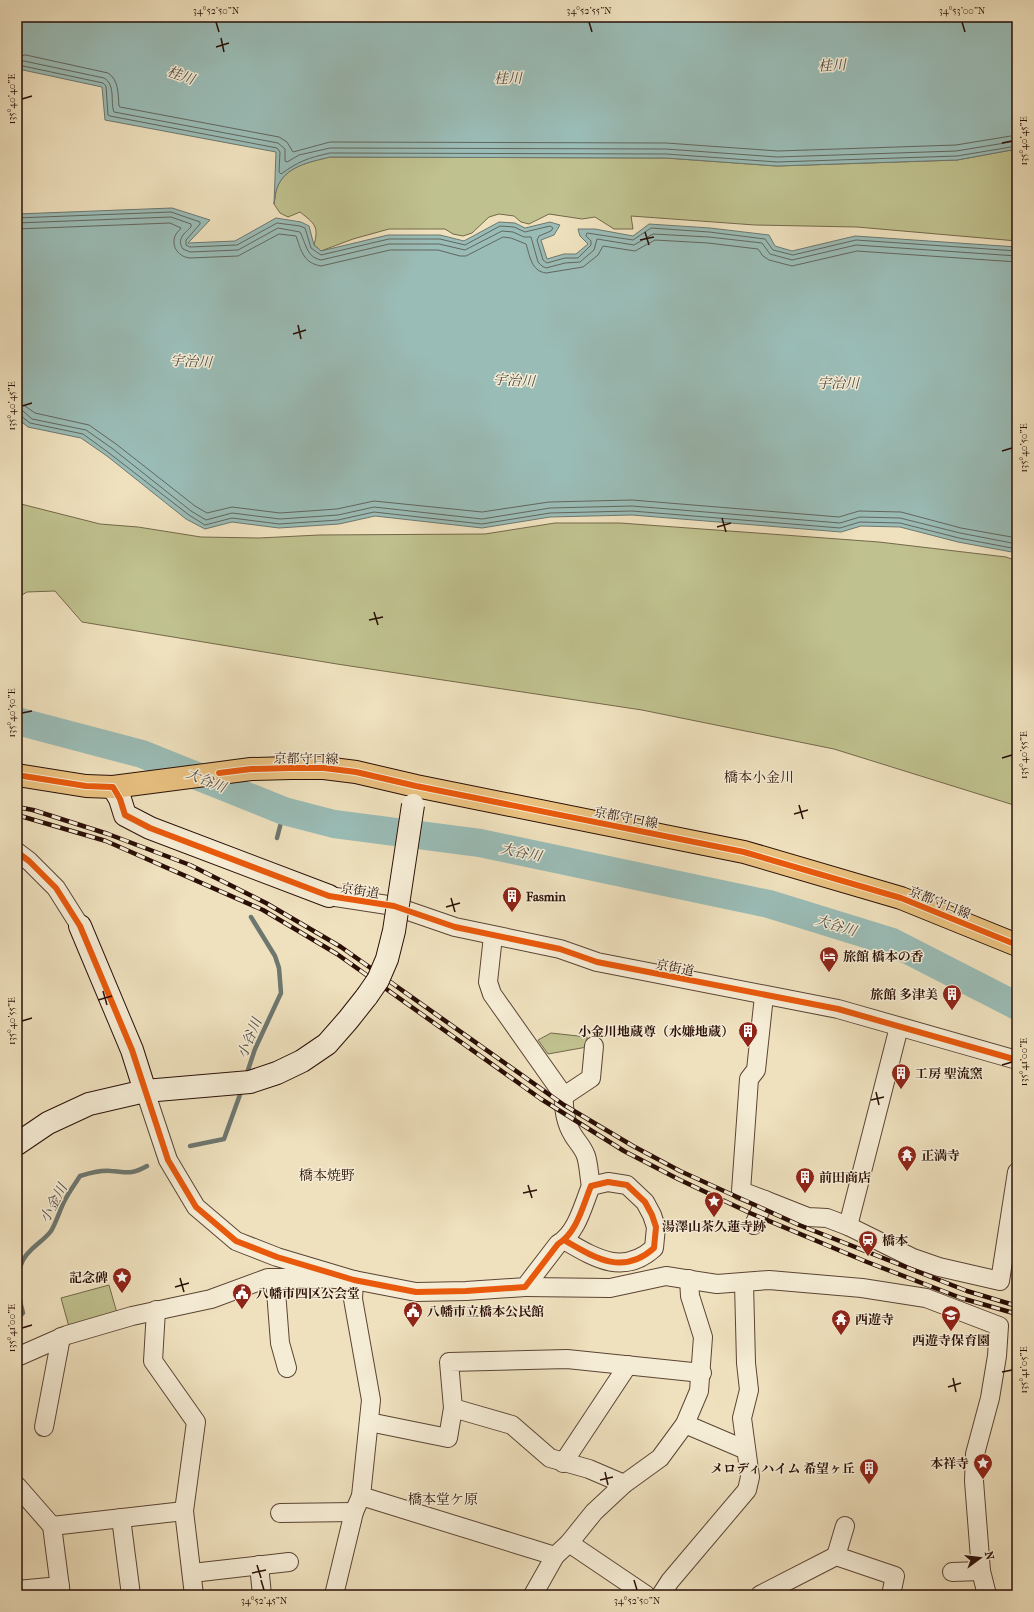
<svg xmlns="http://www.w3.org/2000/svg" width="1034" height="1612" font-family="'IM FELL French Canon','Noto Serif JP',serif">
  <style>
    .green { fill: #bfc18e; stroke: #74684a }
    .water { fill: #9abcb6; stroke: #6d7770 }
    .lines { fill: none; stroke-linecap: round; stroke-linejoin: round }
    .shore { stroke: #62665e; stroke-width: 1 }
    .stream { stroke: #6d7770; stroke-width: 4.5 }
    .river { stroke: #9abcb6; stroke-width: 28 }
    .street-casing { stroke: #5b4434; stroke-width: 20 }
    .secondary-casing { stroke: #2a0f06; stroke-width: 24 }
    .primary-casing { stroke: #2a0f06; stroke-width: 24 }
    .street { stroke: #f5ecd5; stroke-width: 18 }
    .secondary { stroke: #f5ecd5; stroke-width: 22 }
    .primary { stroke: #e8c07f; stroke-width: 22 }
    .rail-casing { stroke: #2a0f06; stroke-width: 4.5 }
    .rail { stroke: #f5ecd5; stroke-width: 3; stroke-dasharray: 9; stroke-linecap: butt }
    .secondary-bridge-casing { stroke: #2a0f06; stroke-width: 24; stroke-linecap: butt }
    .secondary-bridge { stroke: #f5ecd5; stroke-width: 22 }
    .cycleway-casing { stroke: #f5ecd5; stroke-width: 8 }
    .cycleway { stroke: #e8590c; stroke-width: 6 }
    .ticks { fill: none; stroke: #2a0f06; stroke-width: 1.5 }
    .labels { text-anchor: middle; stroke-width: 3; stroke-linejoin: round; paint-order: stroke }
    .street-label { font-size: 13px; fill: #2a0f06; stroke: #f5ecd5 }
    .poi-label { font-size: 13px; font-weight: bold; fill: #2a0f06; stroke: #f5ecd5; text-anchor: start }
    .water-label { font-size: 14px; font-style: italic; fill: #514c44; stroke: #f5ecd5 }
    .neighbourhood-label { font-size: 14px; fill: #2a0f06; stroke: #f5ecd5 }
    .neatline { fill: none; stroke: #2a0f06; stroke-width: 1.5 }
    .ticks-label { font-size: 10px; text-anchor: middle; fill: #2a0f06 }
  </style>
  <rect width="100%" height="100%" fill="#efe1be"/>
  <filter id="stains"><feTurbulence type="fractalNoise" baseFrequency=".005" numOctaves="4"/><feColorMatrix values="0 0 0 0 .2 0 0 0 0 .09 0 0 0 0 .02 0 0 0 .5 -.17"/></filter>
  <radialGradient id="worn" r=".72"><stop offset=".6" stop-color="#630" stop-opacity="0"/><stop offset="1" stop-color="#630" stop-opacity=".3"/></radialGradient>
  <g class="green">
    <path d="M1017 149V241L857 227 755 225 631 216 633 229H614L595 217 582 219 549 214 529 224 521 222 514 216 499 214 489 217 472 233 463 236 453 234 445 229H389L353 239 321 251 314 245C319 226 315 224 300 212L288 217 280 213 274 204C275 199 275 193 277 188 285 166 310 162 330 157L666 158 777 166 957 160Z"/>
    <polygon points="17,503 100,524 138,527 201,537 259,538 319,535 485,534 555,523 620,523 879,542 1006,557 1017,561 1017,806 834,749 642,710 337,664 82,622 55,591 27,592 17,598"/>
    <polygon points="551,1033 587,1037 587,1047 548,1054 538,1040"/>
    <polygon points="109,1285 117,1313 69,1327 61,1298"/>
  </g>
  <g class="water">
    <path d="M17 17H1017V149L957 160 777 166 666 158 330 157C310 162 285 166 277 188 275 193 275 199 274 204L276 152 105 120 102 87 23 70 17 72Z"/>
    <polygon points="172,208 210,220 188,243 235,241 276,218 301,222 309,226 314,245 321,251 388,235 440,235 464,241 499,222 515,223 525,228 550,222 560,225 554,235 541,240 547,259 564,254 576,254 588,244 580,236 578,229 595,229 633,236 649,224 710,228 769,235 775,246 792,251 855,236 1017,247 1017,553 958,542 900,527 861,526 841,532 632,515 550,517 482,528 375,516 339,524 279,528 232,522 205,529 186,519 107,456 81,438 28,427 17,418 17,214"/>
  </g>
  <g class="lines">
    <g class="shore">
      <path d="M17 56 26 55 108 73C119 80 118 94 119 106L120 107 279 137 287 142 293 152 330 142 666 143 778 151 956 145 1017 135"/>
      <path d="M17 62 24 61 104 78C116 85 110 102 114 112L278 143 285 149V161L287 162 299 155 330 148 666 149 777 157 956 151 1017 141"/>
      <path d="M17 67 23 66 103 83 106 86 108 115 110 116 277 148 280 152 279 172 281 174C299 161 308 158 330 153L666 154 777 162 957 156 1017 146"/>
      <polyline points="17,218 171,212 200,222 200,224 186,240 186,245 190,247 237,245 277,223 300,226 305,228 311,248 321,255 389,239 440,239 465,245 500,226 514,227 525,232 550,226 553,228 551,231 539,236 537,240 543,260 547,263 565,258 578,258 591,245 591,241 586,236 587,233 633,240 651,228 709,232 765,239 773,250 793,255 856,240 1017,251"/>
      <path d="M17 223 171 217 191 224V227C185 233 176 239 183 249L190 252 238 250 278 228 300 232C306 243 306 257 321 260L389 244H439L465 250 502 231 513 232 524 237H531L538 262 542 266 546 268 565 263 580 262 594 250 597 239 634 245 653 234 709 237 762 243 770 254 792 260 856 245 1017 256"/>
      <path d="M17 229 170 223 181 228C179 231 176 233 175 236 171 247 179 257 190 258L238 256 279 234 296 236C301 250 303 263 321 266L390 250H438L460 256H466L503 237 511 238 526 244C530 256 531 271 546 273L583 267 598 255 603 246 635 251 655 240 708 243 758 249 763 256 769 260 792 266 857 251 1017 262"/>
      <polyline points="17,404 25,406 35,413 89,425 116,444 195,506 207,513 232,507 280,513 337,509 374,501 482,512 549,502 632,500 839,517 859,511 901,512 961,528 1017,538"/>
      <polyline points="17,410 23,411 32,419 86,430 113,449 191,511 206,520 232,513 280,519 338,515 374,507 482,519 550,508 632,506 840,523 860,517 900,518 960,533 1017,544"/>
      <polyline points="17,415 21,416 30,423 83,434 109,453 189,515 205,525 232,518 279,524 338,520 374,512 482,524 550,513 632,511 840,528 860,522 900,523 959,538 1017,549"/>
    </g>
    <g class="stream">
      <polyline points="277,838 284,811"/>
      <polyline points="246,1076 255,1049 281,993 279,968 275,956 251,917"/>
      <polyline points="190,1146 224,1139 242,1089"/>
      <path d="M17 1319 23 1313C17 1292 13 1266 31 1250 38 1243 46 1238 51 1231 57 1221 60 1209 65 1200 69 1192 75 1184 80 1176 90 1173 100 1170 111 1171 127 1172 131 1175 147 1166"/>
    </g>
    <polyline class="river" points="17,721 142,754 284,811 334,824 480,843 769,904 892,942 1017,1006"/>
    <g class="street-casing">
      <g id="street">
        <polyline points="17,852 29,861 56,888 80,926"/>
        <polyline points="329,896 394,906 455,927 560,949 597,962 838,1009 1017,1060"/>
        <path d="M493 936 488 982 492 994 564 1096C563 1108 566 1124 573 1135 577 1142 583 1147 586 1156 589 1165 589 1177 591 1186"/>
        <polyline points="764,996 756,1070 749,1079 741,1191 765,1200"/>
        <path d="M145 1091 168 1160 196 1207 236 1241 277 1257 354 1280 416 1292 466 1291 525 1287 558 1244C577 1233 583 1205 591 1186L608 1182 627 1185 645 1202 652 1215 656 1227 654 1248C623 1276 595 1258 564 1240"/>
        <polyline points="564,1096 591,1078 594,1046"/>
        <polyline points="754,1225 765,1200 808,1217 827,1218 848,1226 899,1027"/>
        <polyline points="848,1226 913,1258 939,1267 1000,1281 1017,1172"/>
        <polyline points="275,1278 280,1343 287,1368"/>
        <polyline points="525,1287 610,1288 666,1276 717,1284 769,1280 862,1288 926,1298 999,1326 997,1356 990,1398 975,1454 974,1481 981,1571 987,1595"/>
        <polyline points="156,1310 153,1361 196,1422 184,1511 194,1595"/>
        <polyline points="17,1357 67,1335 132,1316 211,1299 268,1278 316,1278 354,1280 353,1299 371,1400 361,1496 555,1556"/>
        <polyline points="369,1422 448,1438 453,1408"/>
        <polyline points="685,1424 746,1450"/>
        <polyline points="44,1427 61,1337"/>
        <polyline points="563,1463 628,1365"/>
        <polyline points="624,1484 589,1469 550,1458 512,1425 453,1408 449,1362 567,1359 702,1373"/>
        <polyline points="17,1486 52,1526 61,1595"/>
        <polyline points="280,1513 354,1512"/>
        <polyline points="121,1518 131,1595"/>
        <polyline points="52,1526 184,1511"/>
        <polyline points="569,1543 646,1595"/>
        <polyline points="836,1556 845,1526"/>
        <polyline points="259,1565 262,1595"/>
        <polyline points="952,1572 981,1571"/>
        <polyline points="192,1573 289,1562"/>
        <polyline points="17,1590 60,1586"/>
        <polyline points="334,1595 354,1512 361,1496"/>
        <polyline points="533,1595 555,1556 569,1543 594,1512 624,1484 660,1458 685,1424 699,1391 703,1337 690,1296 689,1279"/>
        <polyline points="661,1595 670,1581 747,1490 750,1477 742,1418 749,1390 746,1363 744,1283"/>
        <polyline points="760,1595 836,1556 895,1576 891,1595"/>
      </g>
    </g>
    <g class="secondary-casing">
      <g id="secondary">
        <polyline points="113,787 120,799 125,815 150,828 329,896"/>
        <polyline points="80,926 132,1050 145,1091"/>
        <polyline points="17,1144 48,1123 89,1104 145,1091 250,1082 277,1073 302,1061 327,1044 348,1020 367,996"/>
      </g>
    </g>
    <g class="primary-casing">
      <polyline id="primary" points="17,775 86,786 113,787 251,769 291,768 324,768 356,772 416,786 744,852 901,898 1017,945"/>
    </g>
    <use href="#street" class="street"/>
    <use href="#secondary" class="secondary"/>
    <use href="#primary" class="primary"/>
    <g class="rail-casing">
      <g id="rail">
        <polyline points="17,807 33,810 108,834 190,865 266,903 341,947 564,1105 633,1146 680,1171 799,1225 967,1291 1017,1306"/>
        <polyline points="17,815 106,841 263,910 337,954 541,1099 624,1151 678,1179 750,1213 867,1262 961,1298 1017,1314"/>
      </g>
    </g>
    <use href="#rail" class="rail"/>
    <g class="secondary-bridge-casing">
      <polyline id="secondary-bridge" points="367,996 378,980 387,959 394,931 413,805"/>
    </g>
    <use href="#secondary-bridge" class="secondary-bridge"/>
    <g class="cycleway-casing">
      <g id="cycleway">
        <polyline points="219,773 251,769 291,768 324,768 356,772 416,786 744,852 901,898 1017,945"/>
        <polyline points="17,775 86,786 113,787 120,799 125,815 150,828 329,896 394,906 455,927 560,949 597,962 838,1009 1017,1060"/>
        <path d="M17 852 29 861 56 888 80 926 132 1050 168 1160 196 1207 236 1241 277 1257 354 1280 416 1292 466 1291 525 1287 558 1244C577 1233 583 1205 591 1186L608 1182 627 1185 645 1202 652 1215 656 1227 654 1248C623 1276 595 1258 564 1240"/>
      </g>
    </g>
    <use href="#cycleway" class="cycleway"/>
  </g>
  <path class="ticks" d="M216 22 219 32M589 22 592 32M962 22 965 32M221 38 224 52M216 47 229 43M22 99 32 96M1002 143 1012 141M645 232 649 245M640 240 654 237M298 325 301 339M293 334 306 330M22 406 32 403M1002 451 1012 448M722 518 726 532M717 527 731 523M374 612 378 625M369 620 383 617M22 713 32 711M1002 758 1012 755M799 805 803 819M794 814 808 810M451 898 455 912M446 907 460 903M103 991 107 1005M98 1000 112 996M22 1021 32 1018M1002 1065 1012 1062M876 1092 879 1105M871 1100 884 1097M528 1185 532 1198M523 1193 537 1190M180 1278 184 1292M175 1287 189 1283M22 1328 32 1325M1002 1372 1012 1370M953 1378 956 1392M948 1387 961 1383M605 1472 608 1485M600 1480 613 1477M257 1565 261 1578M252 1573 266 1570M261 1580 264 1590M634 1580 637 1590"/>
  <defs>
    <g id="building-pin" transform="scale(1)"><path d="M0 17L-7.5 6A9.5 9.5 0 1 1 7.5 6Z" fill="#8f2418" stroke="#f5ecd5"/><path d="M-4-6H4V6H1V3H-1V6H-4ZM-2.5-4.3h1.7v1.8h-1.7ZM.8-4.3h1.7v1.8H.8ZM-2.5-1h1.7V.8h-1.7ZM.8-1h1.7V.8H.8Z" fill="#fff"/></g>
    <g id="hotel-pin" transform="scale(1)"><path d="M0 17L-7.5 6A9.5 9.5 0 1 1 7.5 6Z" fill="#8f2418" stroke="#f5ecd5"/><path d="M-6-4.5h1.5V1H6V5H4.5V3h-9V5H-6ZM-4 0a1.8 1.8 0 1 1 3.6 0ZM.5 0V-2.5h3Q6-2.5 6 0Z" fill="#fff"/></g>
    <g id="temple-pin" transform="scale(1)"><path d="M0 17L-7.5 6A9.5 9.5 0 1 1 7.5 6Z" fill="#8f2418" stroke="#f5ecd5"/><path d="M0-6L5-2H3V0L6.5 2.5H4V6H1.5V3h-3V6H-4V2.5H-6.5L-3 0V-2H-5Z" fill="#fff"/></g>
    <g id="sight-pin" transform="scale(1)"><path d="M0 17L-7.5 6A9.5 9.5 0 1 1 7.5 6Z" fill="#8f2418" stroke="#f5ecd5"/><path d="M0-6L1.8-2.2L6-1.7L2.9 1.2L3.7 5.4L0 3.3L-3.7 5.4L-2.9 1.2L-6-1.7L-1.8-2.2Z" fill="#fff"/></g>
    <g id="station-pin" transform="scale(1)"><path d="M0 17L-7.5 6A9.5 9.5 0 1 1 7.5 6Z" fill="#8f2418" stroke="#f5ecd5"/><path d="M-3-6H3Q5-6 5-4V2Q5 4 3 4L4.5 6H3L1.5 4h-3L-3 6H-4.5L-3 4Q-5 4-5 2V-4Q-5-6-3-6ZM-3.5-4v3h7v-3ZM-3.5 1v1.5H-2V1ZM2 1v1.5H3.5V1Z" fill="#fff"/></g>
    <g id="civic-pin" transform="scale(1)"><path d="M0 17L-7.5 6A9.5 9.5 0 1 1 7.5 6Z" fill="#8f2418" stroke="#f5ecd5"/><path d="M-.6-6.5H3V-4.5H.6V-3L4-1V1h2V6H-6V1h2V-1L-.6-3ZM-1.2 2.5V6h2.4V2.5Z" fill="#fff"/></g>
    <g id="school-pin" transform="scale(1)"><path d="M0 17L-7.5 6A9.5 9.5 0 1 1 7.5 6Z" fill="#8f2418" stroke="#f5ecd5"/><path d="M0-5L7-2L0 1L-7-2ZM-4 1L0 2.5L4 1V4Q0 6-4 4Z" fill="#fff"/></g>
  </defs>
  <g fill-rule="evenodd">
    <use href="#building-pin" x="512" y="896"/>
    <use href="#hotel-pin" x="829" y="956"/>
    <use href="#building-pin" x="952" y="994"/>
    <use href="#building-pin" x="748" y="1031"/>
    <use href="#building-pin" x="901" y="1073"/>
    <use href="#temple-pin" x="907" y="1155"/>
    <use href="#building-pin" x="805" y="1177"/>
    <use href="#sight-pin" x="714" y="1201"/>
    <use href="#station-pin" x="868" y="1240"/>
    <use href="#sight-pin" x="122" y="1277"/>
    <use href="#civic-pin" x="242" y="1293"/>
    <use href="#civic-pin" x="413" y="1311"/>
    <use href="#school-pin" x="951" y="1315"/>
    <use href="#temple-pin" x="841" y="1319"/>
    <use href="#sight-pin" x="983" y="1463"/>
    <use href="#building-pin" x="869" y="1468"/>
  </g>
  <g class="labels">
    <g class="street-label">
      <text transform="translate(306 758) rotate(1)" y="5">京都守口線</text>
      <text transform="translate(626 817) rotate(11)" y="5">京都守口線</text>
      <text transform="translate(360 890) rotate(9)" y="5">京街道</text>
      <text transform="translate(940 902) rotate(22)" y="5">京都守口線</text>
      <text transform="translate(675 967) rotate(11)" y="5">京街道</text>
    </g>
    <g class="poi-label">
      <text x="526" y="901">Fasmin</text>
      <text x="843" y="961">旅館 橋本の香</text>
      <text x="938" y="999" text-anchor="end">旅館 多津美</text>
      <text x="734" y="1036" text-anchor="end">小金川地蔵尊（水嫌地蔵）</text>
      <text x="915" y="1078">工房 聖流窯</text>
      <text x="921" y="1160">正満寺</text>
      <text x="819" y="1182">前田商店</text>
      <text x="714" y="1231" text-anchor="middle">湯澤山茶久蓮寺跡</text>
      <text x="882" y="1245">橋本</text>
      <text x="108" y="1282" text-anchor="end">記念碑</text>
      <text x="256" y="1298">八幡市四区公会堂</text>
      <text x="427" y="1316">八幡市立橋本公民館</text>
      <text x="855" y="1324">西遊寺</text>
      <text x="951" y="1345" text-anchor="middle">西遊寺保育園</text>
      <text x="969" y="1468" text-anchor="end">本祥寺</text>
      <text x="855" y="1473" text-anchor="end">メロディハイム 希望ヶ丘</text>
    </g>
    <g class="water-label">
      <text transform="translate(832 65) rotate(-3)" y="5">桂川</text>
      <text transform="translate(181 75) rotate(20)" y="5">桂川</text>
      <text transform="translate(508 78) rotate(-1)" y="5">桂川</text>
      <text transform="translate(191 361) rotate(3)" y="5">宇治川</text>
      <text transform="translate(514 380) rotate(3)" y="5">宇治川</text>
      <text x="838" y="388">宇治川</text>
      <text transform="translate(206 780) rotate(22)" y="5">大谷川</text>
      <text transform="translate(521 852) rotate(12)" y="5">大谷川</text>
      <text transform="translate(836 925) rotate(17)" y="5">大谷川</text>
      <text transform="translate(249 1038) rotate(-67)" y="5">小谷川</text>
      <text transform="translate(53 1203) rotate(-62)" y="5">小金川</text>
    </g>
    <g class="neighbourhood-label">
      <text x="759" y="782">橋本小金川</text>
      <text x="327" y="1180">橋本焼野</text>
      <text x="443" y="1504">橋本堂ケ原</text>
    </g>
  </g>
  <rect width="1034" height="1612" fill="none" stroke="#efe1be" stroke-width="44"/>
  <g transform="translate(980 1558) rotate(75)" stroke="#f5ecd5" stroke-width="3" paint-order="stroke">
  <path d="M0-3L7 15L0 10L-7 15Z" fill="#2a0f06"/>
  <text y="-6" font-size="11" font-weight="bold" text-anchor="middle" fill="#2a0f06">N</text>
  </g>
  <rect x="22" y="22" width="990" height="1568" class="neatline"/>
  <g class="ticks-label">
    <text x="216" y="14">34°52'50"N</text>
    <text x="589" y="14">34°52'55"N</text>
    <text x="962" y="14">34°53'00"N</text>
    <text transform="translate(11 99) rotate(-90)" y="4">135°40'40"E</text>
    <text transform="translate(1023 141) rotate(-90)" y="4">135°40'45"E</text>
    <text transform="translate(11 406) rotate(-90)" y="4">135°40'45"E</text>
    <text transform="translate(1023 448) rotate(-90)" y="4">135°40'50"E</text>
    <text transform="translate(11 713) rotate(-90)" y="4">135°40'50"E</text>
    <text transform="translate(1023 755) rotate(-90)" y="4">135°40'55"E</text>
    <text transform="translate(11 1021) rotate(-90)" y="4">135°40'55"E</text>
    <text transform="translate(1023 1062) rotate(-90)" y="4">135°41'00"E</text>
    <text transform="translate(11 1328) rotate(-90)" y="4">135°41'00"E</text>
    <text transform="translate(1023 1370) rotate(-90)" y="4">135°41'05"E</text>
    <text x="264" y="1604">34°52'45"N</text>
    <text x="637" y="1604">34°52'50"N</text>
  </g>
  <rect width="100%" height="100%" filter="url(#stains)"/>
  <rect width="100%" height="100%" fill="url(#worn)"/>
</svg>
